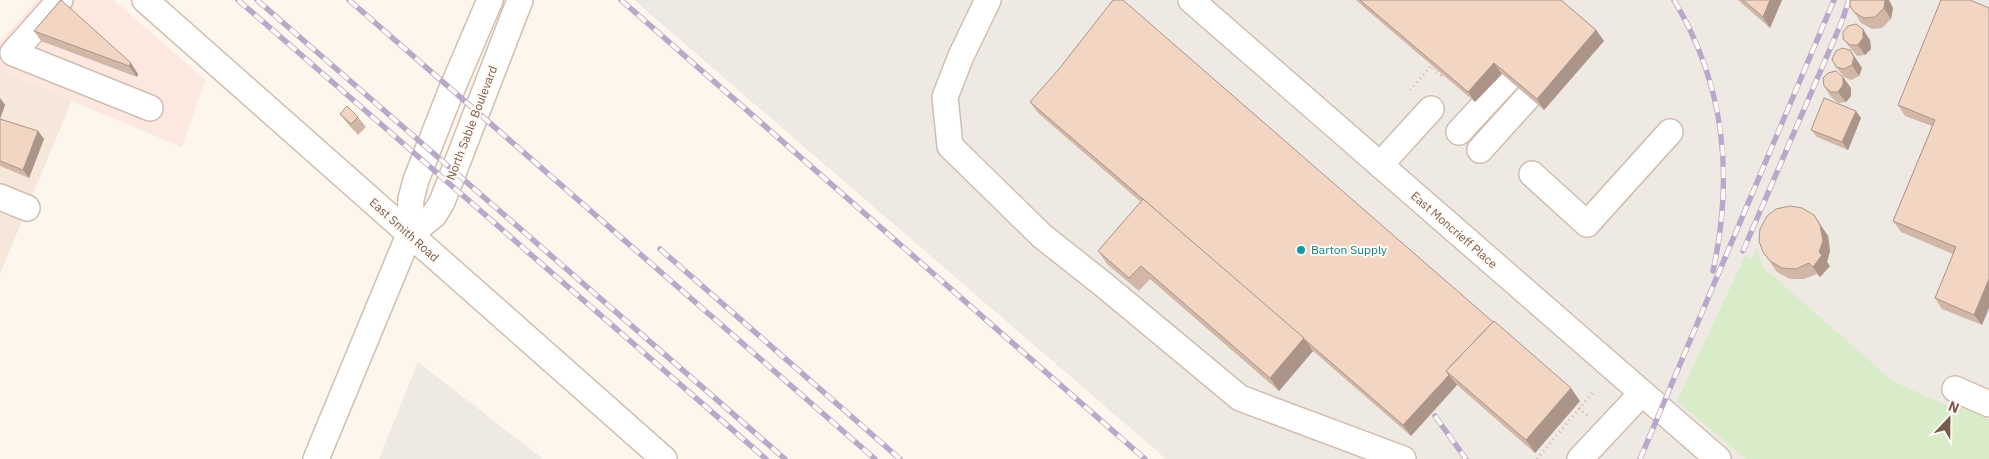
<svg xmlns="http://www.w3.org/2000/svg" width="1989" height="459" font-family="'IBM Plex Sans',sans-serif">
  <style>
    .residential { fill: #f5e8da }
    .commercial { fill: #fde8e0 }
    .industrial { fill: #efe9e4 }
    .green { fill: #d8ecc9 }
    .lines { fill: none; stroke-linecap: round; stroke-linejoin: round }
    .minor-casing { stroke: #d1beb0; stroke-width: 28 }
    .path { stroke: #d9b8a5; stroke-width: 3; stroke-dasharray: 1 4; stroke-linecap: butt }
    .minor { stroke: #fff; stroke-width: 25 }
    .rail-casing { stroke: #b9a8c9; stroke-width: 5.5 }
    .rail { stroke: #fffaf3; stroke-width: 4; stroke-dasharray: 11; stroke-linecap: butt }
    .wall { fill: #d1b7a8 }
    .shaded-wall { fill: #aa9588 }
    .building { fill: #f3d5c3; stroke: #aa9588 }
    .culture-dot { fill: #0f9aa8; stroke: #fffaf3; stroke-width: 2 }
    .labels { text-anchor: middle; stroke-width: 4; stroke-linejoin: round; paint-order: stroke }
    .street-label { font-size: 12px; fill: #7a5c4d; stroke: #fffaf3 }
    .culture-label { font-size: 12px; fill: #0d838f; stroke: #fffaf3; text-anchor: start }
  </style>
  <rect width="100%" height="100%" fill="#fdf6ec"/>
  <polygon class="residential" points="0,71 72,100 0,274"/>
  <polygon class="commercial" points="37,0 114,0 205,80 182,147 0,71 0,42"/>
  <g class="industrial">
    <polygon points="634,0 1989,0 1989,459 1166,459"/>
    <polygon points="418,362 543,459 379,459"/>
  </g>
  <polygon class="green" points="1757,248 1763,267 1894,382 1949,406 1950,403 1989,419 1989,459 1746,459 1677,401 1745,256 1752,259"/>
  <g class="lines">
    <g class="minor-casing">
      <g id="minor">
        <polyline points="60,0 13,53 150,108"/>
        <polyline points="145,0 664,459"/>
        <polyline points="988,0 961,56 945,97 950,146 1042,236 1104,285 1240,398 1403,459"/>
        <polyline points="1191,0 1718,459"/>
        <polyline points="1459,132 1508,79"/>
        <polyline points="1480,150 1528,97"/>
        <polyline points="1380,165 1431,109"/>
        <polyline points="1532,174 1587,224 1670,132"/>
        <polyline points="0,197 27,208"/>
        <polyline points="409,235 434,215 442,202 520,0"/>
        <polyline points="1955,389 1989,404"/>
        <polyline points="316,459 409,235 411,199 416,180 451,91 490,0"/>
        <polyline points="1580,459 1642,393"/>
      </g>
    </g>
    <g class="path">
      <polyline points="1410,90 1431,66 1441,75 1442,73"/>
      <polyline points="1579,408 1590,418"/>
      <polyline points="1537,459 1595,390"/>
    </g>
    <use href="#minor" class="minor"/>
    <g class="rail-casing">
      <g id="rail">
        <polyline points="238,0 766,459"/>
        <polyline points="257,0 785,459"/>
        <polyline points="349,0 875,459"/>
        <polyline points="621,0 1145,459"/>
        <path d="M1674 0C1725 85 1734 175 1713 271"/>
        <polyline points="660,249 900,459"/>
        <polyline points="1743,251 1842,21 1849,0"/>
        <polyline points="1435,416 1466,459"/>
        <polyline points="1640,459 1834,0"/>
      </g>
    </g>
    <use href="#rail" class="rail"/>
  </g>
  <g class="wall">
    <polygon points="60,0 138,74 137,77 41,41 34,31"/>
    <polygon points="1356,0 1561,0 1596,30 1604,41 1544,110 1502,74 1475,102 1367,10"/>
    <polygon points="1738,0 1782,0 1770,28"/>
    <polygon points="1850,0 1893,8 1891,19 1882,28 1872,29 1861,23 1854,12"/>
    <polygon points="1941,0 1982,325 1942,309 1935,298 1953,254 1901,232 1893,221 1932,126 1905,116 1898,105"/>
    <polygon points="1843,39 1870,40 1871,49 1865,55 1857,56 1851,49"/>
    <polygon points="1850,50 1862,68 1859,76 1851,80 1844,77 1836,67"/>
    <polygon points="1843,77 1851,88 1851,96 1846,102 1838,103 1831,97 1824,86"/>
    <polygon points="0,98 5,105 0,119 38,131 44,139 29,178 0,166"/>
    <polygon points="1030,102 1580,401 1535,453 1457,385 1411,436 1313,351 1279,391 1150,279 1139,291 1107,264 1098,251 1141,202 1038,113"/>
    <polygon points="340,114 358,117 366,127 358,135 348,124"/>
    <polygon points="1861,118 1848,150 1817,137 1811,130"/>
    <polygon points="1828,236 1830,251 1827,262 1830,266 1820,277 1817,274 1804,279 1790,279 1777,272 1763,252"/>
  </g>
  <g class="shaded-wall">
    <polygon points="1770,0 1782,0 1770,28 1763,17"/>
    <polygon points="1885,0 1889,0 1893,8 1891,19 1884,8"/>
    <polygon points="1863,29 1870,40 1871,49 1865,55 1858,45"/>
    <polygon points="1596,30 1604,41 1544,110 1537,99"/>
    <polygon points="1850,50 1862,68 1859,76 1852,65"/>
    <polygon points="131,63 138,74 137,77 129,66"/>
    <polygon points="1494,63 1502,74 1475,102 1468,92"/>
    <polygon points="1843,77 1851,88 1851,96 1846,102 1838,92"/>
    <polygon points="0,98 5,105 0,119"/>
    <polygon points="1856,111 1861,118 1848,150 1842,142"/>
    <polygon points="38,131 44,139 29,178 23,170"/>
    <polygon points="1814,215 1828,236 1830,251 1827,262 1830,266 1820,277 1813,267 1819,252"/>
    <polygon points="1989,279 1989,308 1982,325 1974,315"/>
    <polygon points="1304,338 1313,351 1279,391 1270,378"/>
    <polygon points="1449,375 1457,385 1411,436 1403,425"/>
    <polygon points="1571,388 1580,401 1535,453 1526,440"/>
  </g>
  <g class="building">
    <polygon points="61,0 131,63 129,66 34,31"/>
    <polygon points="1113,0 1123,0 1493,322 1446,371 1449,375 1403,425 1143,199 1030,102 1059,69"/>
    <polygon points="1360,0 1561,0 1596,30 1537,99 1494,63 1468,92"/>
    <polygon points="1743,0 1770,0 1763,17"/>
    <polygon points="1850,0 1885,0 1884,8 1875,17 1864,18 1854,12 1850,6"/>
    <polygon points="1941,0 1970,0 1989,8 1989,279 1974,315 1935,298 1956,247 1893,221 1935,120 1898,105"/>
    <polygon points="1856,24 1863,29 1863,38 1858,45 1850,45 1843,39 1843,32 1848,26"/>
    <polygon points="1842,48 1850,50 1854,57 1852,65 1844,69 1836,67 1832,59 1836,51"/>
    <polygon points="1836,71 1843,77 1843,85 1838,92 1831,92 1824,86 1823,78 1828,73"/>
    <polygon points="1824,98 1856,111 1842,142 1811,130"/>
    <polygon points="347,106 358,117 351,124 340,114"/>
    <polygon points="0,119 38,131 23,170 0,161"/>
    <polygon points="1143,199 1304,338 1270,378 1141,266 1129,278 1098,251"/>
    <polygon points="1790,206 1802,208 1814,215 1820,225 1823,241 1819,252 1822,255 1813,267 1809,263 1796,269 1782,268 1770,261 1763,252 1759,241 1760,229 1767,216 1776,209"/>
    <polygon points="1494,321 1571,388 1526,440 1446,371"/>
  </g>
  <circle class="culture-dot" cx="1301" cy="250" r="5"/>
  <g class="labels">
    <g class="street-label">
      <text transform="translate(472 123) rotate(-69)" y="4">North Sable Boulevard</text>
      <text transform="translate(404 230) rotate(42)" y="4">East Smith Road</text>
      <text transform="translate(1454 230) rotate(41)" y="4">East Moncrieff Place</text>
    </g>
    <g class="culture-label">
      <text x="1311" y="254">Barton Supply</text>
    </g>
  </g>
  <g transform="translate(1949 419) rotate(22)" stroke="#fffaf3" stroke-width="4" paint-order="stroke">
  <path d="M0-4L9 19L0 12L-9 19Z" fill="#7a5c4d"/>
  <text y="-8" font-size="14" font-weight="bold" text-anchor="middle" fill="#7a5c4d">N</text>
  </g>
</svg>
